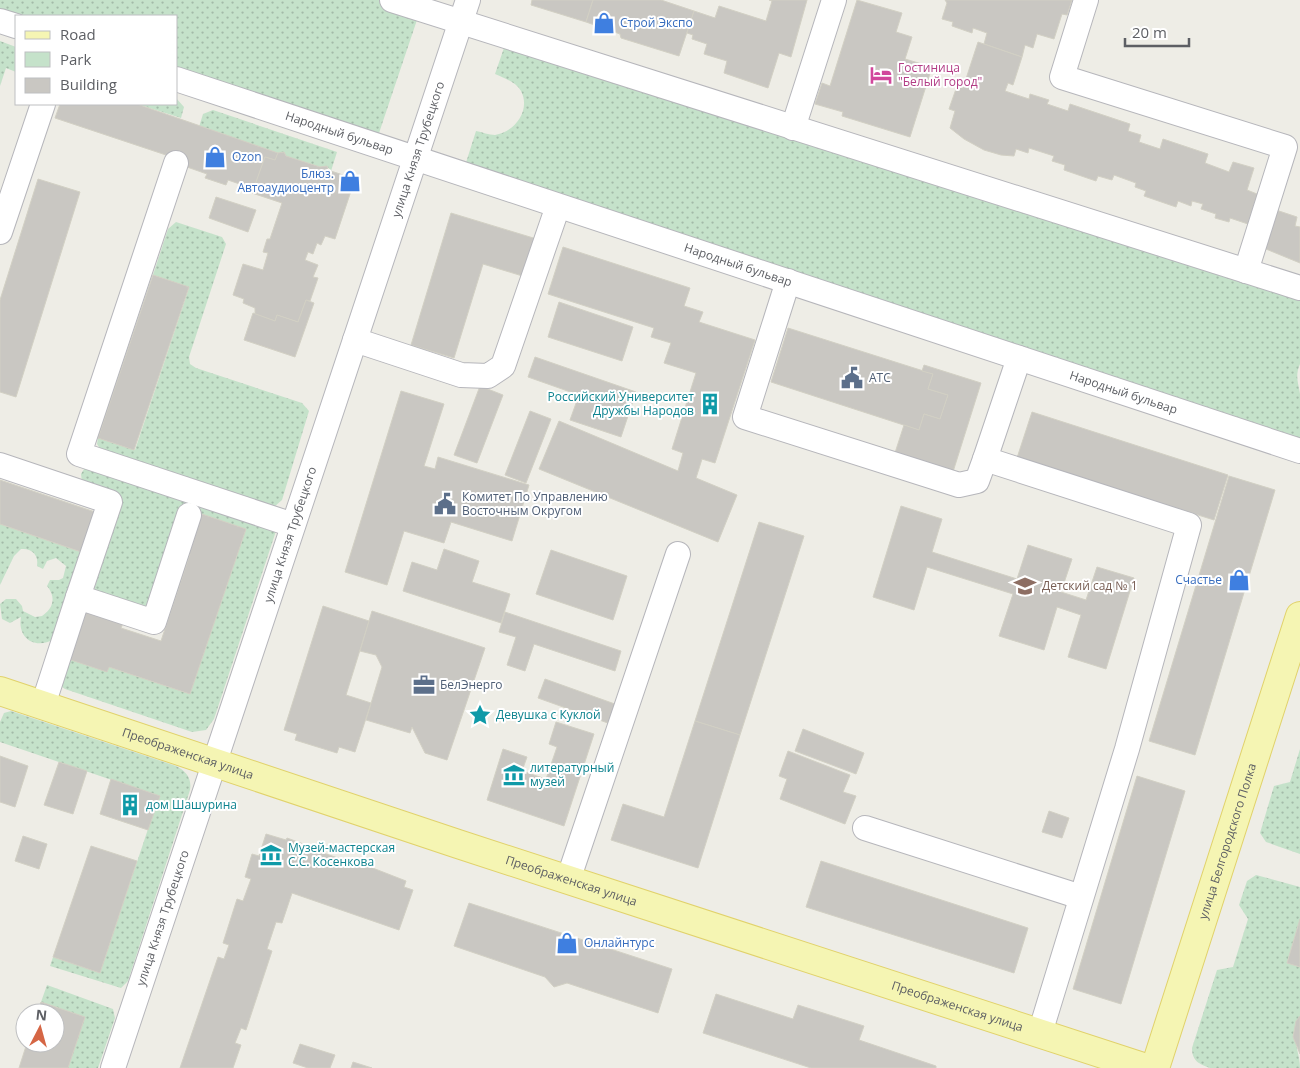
<svg xmlns="http://www.w3.org/2000/svg" width="1300" height="1068" font-family="'Open Sans',sans-serif">
  <style>
    .green { fill: url(#green-dots) }
    .building { fill: #c9c7c2; stroke: #d2d0c4 }
    .lines { fill: none; stroke-linecap: round; stroke-linejoin: round }
    .minor-casing { stroke: #b6b6bb; stroke-width: 26 }
    .major-casing { stroke: #e1d26b; stroke-width: 30 }
    .minor { stroke: #fff; stroke-width: 24 }
    .major { stroke: #f5f5b3; stroke-width: 28 }
    .labels { text-anchor: middle; stroke-width: 4; stroke-linejoin: round; paint-order: stroke }
    .shop-label { font-size: 12px; fill: #366cbe; stroke: #fff; text-anchor: start }
    .hotel-label { font-size: 12px; fill: #b23c85; stroke: #fff; text-anchor: start }
    .street-label { font-size: 12px; fill: #5d5f64; stroke: #fff }
    .service-label { font-size: 12px; fill: #4e5e75; stroke: #fff; text-anchor: start }
    .culture-label { font-size: 12px; fill: #0d838f; stroke: #fff; text-anchor: start }
    .education-label { font-size: 12px; fill: #785e54; stroke: #fff; text-anchor: start }
  </style>
  <defs>
    <pattern id="green-dots" width="8" height="8" patternUnits="userSpaceOnUse" patternTransform="scale(1.25)"><rect width="8" height="8" fill="#c5e2ca"/><path d="M2 2h.1M6 6h.1" fill="none" stroke="#a3baa8" stroke-width="1.8" stroke-linecap="round"/></pattern>
  </defs>
  <rect width="100%" height="100%" fill="#eeede6"/>
  <g class="green">
    <polygon points="0,0 384,0 420,11 376,142 176,77 176,16 16,16 0,19"/>
    <polygon points="0,41 16,47 16,72 6,68 0,86"/>
    <path d="M505 45 1300 298V364C1295 376 1298 381 1300 394 1300 411 1300 432 1300 450L463 172 476 131C482 132 489 135 495 135 515 132 531 110 521 91 516 82 504 78 495 74Z"/>
    <polygon points="176,98 184,107 181,118 137,104 176,104"/>
    <polygon points="213,110 337,152 331,171 327,166 320,167 286,156 284,152 278,153 199,127 203,114"/>
    <polygon points="176,222 222,237 226,244 189,357 190,364 196,368 302,403 309,411 282,500 274,507 101,450 97,444 98,438 135,450 189,288 153,275 168,229"/>
    <polygon points="86,466 276,531 214,719 206,730 192,732 65,689 59,685 65,658 109,667 190,694 246,529 184,508 147,610 94,590 119,508 82,482 81,474"/>
    <path d="M0 524 87 554 54 639C36 650 17 639 21 617L10 623 2 619 0 604 6 599H16L22 606 23 611 35 617 42 616C54 608 56 597 47 586L50 580H59L63 578 66 566 56 558 47 561 43 569 37 566C39 555 32 548 21 549L14 556 0 585Z"/>
    <path d="M11 711 176 766C186 771 192 778 190 790L128 981 121 988 50 966 53 957 100 973 159 796 0 742V722L4 713Z"/>
    <polygon points="1300,749 1300,854 1266,842 1260,833 1274,786 1290,782"/>
    <path d="M1256 875 1300 887V919L1287 963 1300 967V1016C1288 1034 1300 1049 1300 1068H1210C1199 1064 1192 1061 1192 1048L1217 970 1233 967 1248 919 1239 905 1247 881Z"/>
    <polygon points="47,985 113,1009 115,1018 98,1068 68,1068 85,1017 41,1002"/>
  </g>
  <g class="building">
    <polygon points="532,0 593,0 586,22 531,5"/>
    <polygon points="593,0 661,0 694,11 679,56 621,38 620,34 586,22"/>
    <polygon points="769,0 807,0 791,57 779,53 768,88 724,73 727,61 704,54 707,44 692,39 693,35 687,33 694,11 715,18 719,6 766,21 772,1"/>
    <polygon points="857,0 902,13 896,32 912,37 905,59 932,67 910,137 842,116 843,112 815,104 822,83 830,86"/>
    <polygon points="945,0 1072,0 1067,15 1062,14 1054,39 1037,34 1033,48 1025,45 1022,57 984,44 987,33 973,28 972,33 952,26 953,22 942,19 947,3"/>
    <polygon points="978,42 1022,57 1013,85 1008,83 1005,91 1029,99 1030,94 1049,100 1047,104 1068,111 1070,104 1130,124 1128,131 1141,135 1139,142 1160,149 1163,139 1208,154 1205,163 1229,172 1233,162 1254,168 1247,190 1257,194 1248,224 1230,218 1229,222 1215,218 1216,214 1201,209 1203,204 1192,201 1191,206 1178,201 1176,207 1144,196 1146,191 1135,187 1136,183 1114,175 1112,180 1098,176 1096,181 1064,170 1065,165 1052,161 1054,156 1029,148 1028,153 1016,149 1014,156 1001,155 984,150 964,139 950,128 955,111 949,109 957,86 963,88"/>
    <polygon points="60,104 137,104 278,153 275,160 265,157 254,189 228,180 226,185 205,178 207,174 167,160 169,156 55,118"/>
    <polygon points="284,152 286,156 320,167 327,166 328,170 355,179 335,239 325,236 321,245 317,243 313,254 308,252 305,260 318,265 313,277 318,278 310,301 306,300 298,322 277,315 275,321 255,314 255,308 243,303 244,299 233,295 243,264 263,270 268,253 263,252 267,239 270,239 282,203 252,193 265,157 275,160 278,153"/>
    <polygon points="38,179 80,192 16,397 0,392 0,300"/>
    <polygon points="216,197 256,210 248,232 209,218"/>
    <polygon points="1270,208 1297,217 1295,226 1300,227 1300,263 1261,247 1262,228 1248,224 1251,213 1267,218"/>
    <polygon points="451,213 540,240 529,278 483,264 454,358 411,345"/>
    <polygon points="563,247 690,288 684,306 703,312 699,322 755,340 715,463 702,459 696,478 737,495 718,542 539,469 559,421 678,471 683,453 672,449 696,373 664,363 671,343 651,337 654,328 548,294"/>
    <polygon points="153,275 189,287 134,450 98,438"/>
    <polygon points="306,300 314,303 295,357 244,340 253,313 275,321 277,315 298,322"/>
    <polygon points="559,302 633,327 622,361 548,337"/>
    <polygon points="788,328 933,374 928,389 948,395 940,419 924,414 919,430 771,382"/>
    <polygon points="535,357 636,392 621,437 570,420 579,395 528,377"/>
    <polygon points="924,365 981,383 952,475 894,456 904,425 919,430 924,414 940,419 948,395 928,389 933,374 922,371"/>
    <polygon points="480,386 503,395 477,463 454,455"/>
    <polygon points="401,391 444,404 424,466 435,469 438,457 529,485 512,541 451,522 444,543 404,531 387,585 345,572"/>
    <polygon points="530,411 551,419 526,483 505,475"/>
    <polygon points="1032,412 1228,475 1214,520 1017,458"/>
    <polygon points="1229,476 1275,490 1195,755 1149,741"/>
    <polygon points="0,480 101,514 87,554 0,524"/>
    <polygon points="901,506 942,519 932,552 1017,579 1028,545 1072,559 1061,592 1086,600 1097,567 1134,578 1106,669 1068,657 1081,615 1057,607 1044,650 999,636 1013,594 927,567 914,610 873,597"/>
    <polygon points="196,512 246,529 190,694 109,667 107,672 65,658 82,607 124,621 121,628 161,641 190,554 183,551"/>
    <polygon points="759,522 804,536 740,735 695,721"/>
    <polygon points="444,549 479,561 472,582 510,594 501,623 403,591 412,562 437,570"/>
    <polygon points="551,550 627,576 613,620 536,594"/>
    <polygon points="323,606 369,621 346,695 371,703 355,752 339,747 337,753 295,740 297,734 284,730"/>
    <polygon points="372,611 485,648 447,760 425,753 412,727 410,733 366,720 382,667 376,655 360,651"/>
    <polygon points="505,612 621,651 615,671 534,644 525,671 507,665 516,637 499,632"/>
    <polygon points="545,679 626,708 619,727 538,698"/>
    <polygon points="695,721 740,735 698,868 611,840 623,804 664,817"/>
    <polygon points="556,722 594,734 564,826 487,800 503,749 527,757 522,771 546,779 557,747 549,744"/>
    <polygon points="803,729 864,753 856,774 795,751"/>
    <polygon points="788,751 850,775 843,792 856,796 845,824 780,799 787,779 779,776"/>
    <polygon points="0,756 28,766 15,807 0,802"/>
    <polygon points="59,762 87,771 73,814 44,805"/>
    <polygon points="1137,776 1185,791 1121,1004 1073,989"/>
    <polygon points="111,779 160,796 148,830 100,814"/>
    <polygon points="1049,811 1069,818 1062,838 1042,832"/>
    <polygon points="266,834 286,840 287,838 309,846 309,848 364,867 365,865 406,881 404,887 413,890 399,930 292,893 282,923 276,922 267,949 272,951 246,1030 241,1028 235,1043 241,1045 233,1068 180,1068 218,957 224,959 229,945 223,943 237,899 243,901 251,879 245,877 252,854 259,856"/>
    <polygon points="23,836 47,844 39,869 15,861"/>
    <polygon points="91,846 137,861 100,973 53,957"/>
    <polygon points="821,861 1028,928 1014,973 806,907"/>
    <polygon points="469,903 672,969 658,1013 567,983 554,987 545,977 454,946"/>
    <polygon points="1300,919 1300,967 1287,963"/>
    <polygon points="716,994 793,1019 798,1005 864,1026 859,1040 936,1066 936,1068 811,1068 703,1033"/>
    <polygon points="41,1002 85,1017 68,1068 19,1068 27,1043 55,1043 55,1013 37,1013"/>
    <polygon points="1300,1016 1300,1054 1293,1037 1296,1021"/>
    <polygon points="300,1044 335,1055 330,1068 308,1068 293,1063"/>
    <polygon points="353,1062 372,1068 351,1068"/>
  </g>
  <g class="lines">
    <g class="minor-casing">
      <g id="minor">
        <polyline points="392,0 1300,288"/>
        <polyline points="1086,0 1062,77 1285,147 1246,271"/>
        <polyline points="0,21 16,26"/>
        <path id="s1" d="M176 79 1300 451"/>
        <polyline points="793,128 834,0"/>
        <polyline points="176,163 79,454 293,525"/>
        <polyline points="0,232 43,104"/>
        <polyline points="788,281 745,417 959,485 977,481 985,459"/>
        <polyline points="355,340 461,375 488,376 503,366 558,206"/>
        <polyline points="1019,358 985,459 1189,525 1127,749 1040,1033"/>
        <polyline points="0,465 110,502 78,597"/>
        <polyline points="43,705 78,597 154,622 189,515"/>
        <polyline points="865,828 1081,897"/>
        <polyline points="568,880 678,554"/>
        <path id="s2" d="M113 1068 468 0"/>
      </g>
    </g>
    <g class="major-casing">
      <g id="major">
        <path id="s3" d="M0 691 458 844 1146 1068"/>
        <path id="s4" d="M1155 1068 1300 616"/>
      </g>
    </g>
    <use href="#minor" class="minor"/>
    <use href="#major" class="major"/>
  </g>
  <defs>
    <g id="shop-bare" transform="scale(1.725)"><path d="M-5-2.5h2.3a2.7 3.5 0 0 1 5.4 0H5L5.5 6h-11ZM-1.5-2.5h3a1.5 2.3 0 0 0-3 0Z" fill="#3f7fe0" stroke="#fff" stroke-width="2.5" paint-order="stroke"/></g>
    <g id="hotel-bare" transform="scale(1.725)"><path d="M-6-4.5h1.5V1H6V5H4.5V3h-9V5H-6ZM-4 0a1.8 1.8 0 1 1 3.6 0ZM.5 0V-2.5h3Q6-2.5 6 0Z" fill="#d1479c" stroke="#fff" stroke-width="2.5" paint-order="stroke"/></g>
    <g id="civic-bare" transform="scale(1.725)"><path d="M-.6-6.5H3V-4.5H.6V-3L4-1V1h2V6H-6V1h2V-1L-.6-3ZM-1.2 2.5V6h2.4V2.5Z" fill="#5c6f8a" stroke="#fff" stroke-width="2.5" paint-order="stroke"/></g>
    <g id="building-bare" transform="scale(1.725)"><path d="M-4-6H4V6H1V3H-1V6H-4ZM-2.5-4.3h1.7v1.8h-1.7ZM.8-4.3h1.7v1.8H.8ZM-2.5-1h1.7V.8h-1.7ZM.8-1h1.7V.8H.8Z" fill="#0f9aa8" stroke="#fff" stroke-width="2.5" paint-order="stroke"/></g>
    <g id="school-bare" transform="scale(1.725)"><path d="M0-5L7-2L0 1L-7-2ZM-4 1L0 2.5L4 1V4Q0 6-4 4Z" fill="#8d6e63" stroke="#fff" stroke-width="2.5" paint-order="stroke"/></g>
    <g id="office-bare" transform="scale(1.725)"><path d="M-6-3h4V-5.5h4V-3h4V5H-6ZM-1-4.5V-3h2v-1.5ZM-6 0V1H6V0Z" fill="#5c6f8a" stroke="#fff" stroke-width="2.5" paint-order="stroke"/></g>
    <g id="sight-bare" transform="scale(1.725)"><path d="M0-6L1.8-2.2L6-1.7L2.9 1.2L3.7 5.4L0 3.3L-3.7 5.4L-2.9 1.2L-6-1.7L-1.8-2.2Z" fill="#0f9aa8" stroke="#fff" stroke-width="2.5" paint-order="stroke"/></g>
    <g id="museum-bare" transform="scale(1.725)"><path d="M0-6L6-3V-2H-6V-3ZM-5-1h2V3h-2ZM-1-1h2V3h-2ZM3-1h2V3H3ZM-6 4H6V6H-6Z" fill="#0f9aa8" stroke="#fff" stroke-width="2.5" paint-order="stroke"/></g>
  </defs>
  <g fill-rule="evenodd">
    <use href="#shop-bare" x="604" y="23"/>
    <use href="#hotel-bare" x="881" y="75"/>
    <use href="#shop-bare" x="215" y="157"/>
    <use href="#shop-bare" x="350" y="181"/>
    <use href="#civic-bare" x="852" y="378"/>
    <use href="#building-bare" x="710" y="404"/>
    <use href="#civic-bare" x="445" y="504"/>
    <use href="#shop-bare" x="1239" y="580"/>
    <use href="#school-bare" x="1025" y="586"/>
    <use href="#office-bare" x="424" y="685"/>
    <use href="#sight-bare" x="480" y="715"/>
    <use href="#museum-bare" x="514" y="775"/>
    <use href="#building-bare" x="130" y="805"/>
    <use href="#museum-bare" x="271" y="855"/>
    <use href="#shop-bare" x="567" y="943"/>
  </g>
  <g class="labels">
    <g class="shop-label">
      <text x="620" y="27">Строй Экспо</text>
      <text x="232" y="161">Ozon</text>
      <text x="334" y="178" text-anchor="end">Блюз.<tspan x="334" dy="14">Автоаудиоцентр</tspan></text>
      <text x="1222" y="584" text-anchor="end">Счастье</text>
      <text x="584" y="947">Онлайнтурс</text>
    </g>
    <g class="hotel-label">
      <text x="898" y="72">Гостиница<tspan x="898" dy="14">"Белый город"</tspan></text>
    </g>
    <g class="street-label">
      <text dy="4" stroke="none"><textPath href="#s1" startOffset="172">Народный бульвар</textPath></text>
      <text dy="4" stroke="none"><textPath href="#s2" startOffset="968">улица Князя Трубецкого</textPath></text>
      <text dy="4" stroke="none"><textPath href="#s1" startOffset="592">Народный бульвар</textPath></text>
      <text dy="4" stroke="none"><textPath href="#s1" startOffset="998">Народный бульвар</textPath></text>
      <text dy="4" stroke="none"><textPath href="#s2" startOffset="562">улица Князя Трубецкого</textPath></text>
      <text dy="4" stroke="none"><textPath href="#s3" startOffset="198">Преображенская улица</textPath></text>
      <text dy="4" stroke="none"><textPath href="#s4" startOffset="238">улица Белгородского Полка</textPath></text>
      <text dy="4" stroke="none"><textPath href="#s3" startOffset="602">Преображенская улица</textPath></text>
      <text dy="4" stroke="none"><textPath href="#s2" startOffset="158">улица Князя Трубецкого</textPath></text>
      <text dy="4" stroke="none"><textPath href="#s3" startOffset="1008">Преображенская улица</textPath></text>
    </g>
    <g class="service-label">
      <text x="869" y="382">АТС</text>
      <text x="462" y="501">Комитет По Управлению<tspan x="462" dy="14">Восточным Округом</tspan></text>
      <text x="440" y="689">БелЭнерго</text>
    </g>
    <g class="culture-label">
      <text x="694" y="401" text-anchor="end">Российский Университет<tspan x="694" dy="14">Дружбы Народов</tspan></text>
      <text x="496" y="719">Девушка с Куклой</text>
      <text x="530" y="772">литературный<tspan x="530" dy="14">музей</tspan></text>
      <text x="146" y="809">дом Шашурина</text>
      <text x="288" y="852">Музей-мастерская<tspan x="288" dy="14">С.С. Косенкова</tspan></text>
    </g>
    <g class="education-label">
      <text x="1042" y="590">Детский сад № 1</text>
    </g>
  </g>
  <rect x="15" y="15" width="162" height="90" fill="#ffffff" stroke="#bebfc1"/>
  <rect x="25" y="31" width="25" height="8" fill="#f5f5b3" stroke="#bebfc1"/>
  <text x="60" y="40" font-size="15" fill="#5d5f64">Road</text>
  <rect x="25" y="52" width="25" height="15" fill="#c5e2ca" stroke="#bebfc1"/>
  <text x="60" y="65" font-size="15" fill="#5d5f64">Park</text>
  <rect x="25" y="78" width="25" height="15" fill="#c9c7c2" stroke="#bebfc1"/>
  <text x="60" y="90" font-size="15" fill="#5d5f64">Building</text>
  <g transform="translate(40 1028) rotate(6)"><circle r="24" fill="#ffffff" stroke="#bebfc1"/>
  <path d="M0-4L9 19L0 12L-9 19Z" fill="#d56645"/>
  <text y="-8" font-size="14" font-weight="bold" text-anchor="middle" fill="#5d5f64">N</text>
  </g>
  <path d="M1125 38v8h64v-8" fill="none" stroke="#5d5f64" stroke-width="2.5"/>
  <text x="1132" y="38" font-size="15" fill="#5d5f64" stroke="#ffffff" stroke-width="4" paint-order="stroke">20 m</text>
</svg>
